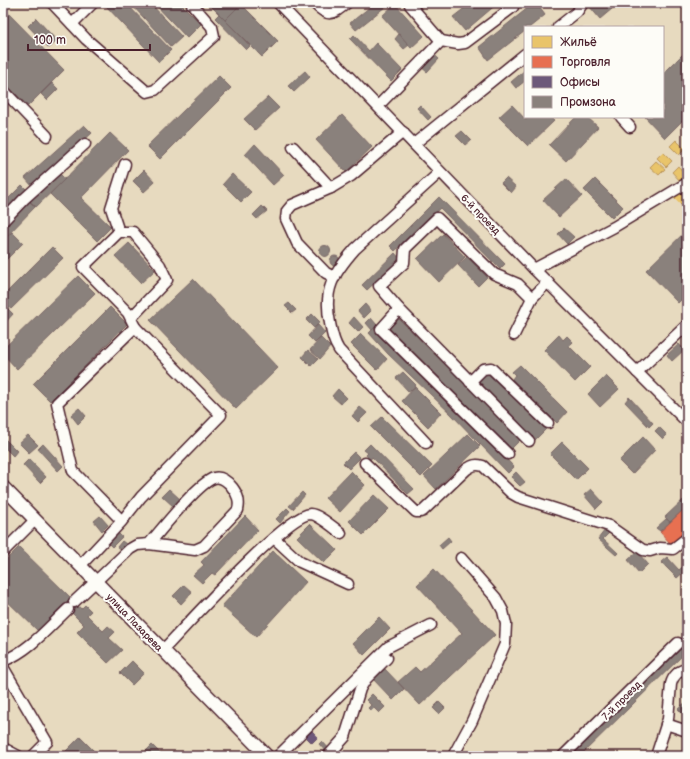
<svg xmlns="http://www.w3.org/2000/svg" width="690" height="759" font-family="'Balsamiq Sans',sans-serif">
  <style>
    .built { fill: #e7dabf; fill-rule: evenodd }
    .homes { fill: #e9c46a; stroke: #b99257 }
    .shops { fill: #e76f51; stroke: #b85746 }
    .offices { fill: #6d597a; stroke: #624862 }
    .industry { fill: #8a817c; stroke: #776464 }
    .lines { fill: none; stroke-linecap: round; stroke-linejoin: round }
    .minor-casing { stroke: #4a1f2b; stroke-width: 13 }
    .major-casing { stroke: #4a1f2b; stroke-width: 15 }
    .minor { stroke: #fdfcf7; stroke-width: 10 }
    .major { stroke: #fdfcf7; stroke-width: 12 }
    .labels { text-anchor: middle; stroke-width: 4; stroke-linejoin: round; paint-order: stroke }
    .street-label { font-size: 10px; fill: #4a1f2b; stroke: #fdfcf7 }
  </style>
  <rect width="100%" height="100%" fill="#f0e8d6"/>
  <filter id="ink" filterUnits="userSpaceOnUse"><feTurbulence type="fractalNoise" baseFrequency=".025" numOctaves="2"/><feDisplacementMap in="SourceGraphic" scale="8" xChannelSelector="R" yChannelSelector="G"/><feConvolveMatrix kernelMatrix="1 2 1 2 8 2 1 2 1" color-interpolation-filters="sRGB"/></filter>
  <g filter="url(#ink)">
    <path class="built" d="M3 3H687V756H3ZM525 27H663V117H525Z"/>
    <g class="homes">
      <polygon points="676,140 685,149 679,155 670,146"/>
      <polygon points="663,152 672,161 666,167 657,158"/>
      <polygon points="656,161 665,169 659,175 650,167"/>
      <polygon points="678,166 686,175 680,181 672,172"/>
      <polygon points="680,192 687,199 687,202 682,206 674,198"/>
    </g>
    <polygon class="shops" points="687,506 687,530 671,544 660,532"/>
    <polygon class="offices" points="311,730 318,737 312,743 305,736"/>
    <g class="industry">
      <polygon points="109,3 126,3 171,50 159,62 106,6"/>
      <polygon points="130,3 150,3 182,37 171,47"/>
      <polygon points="154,3 180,3 201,24 187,38"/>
      <polygon points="208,3 241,3 241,4 225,20"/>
      <polygon points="375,3 390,3 356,30 350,23"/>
      <polygon points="471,3 498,3 465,31 453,17"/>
      <polygon points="534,3 536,3 545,15 530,27 525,27 525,31 488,60 479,47"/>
      <polygon points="594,3 619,3 600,19 590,7"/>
      <polygon points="241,4 278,41 262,57 225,20"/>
      <polygon points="395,4 424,36 411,48 382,16"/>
      <polygon points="3,8 64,70 28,106 3,81"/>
      <polygon points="219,14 250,46 246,50 215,18"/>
      <polygon points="36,18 57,41 49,48 28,26"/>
      <polygon points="399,34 409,45 404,49 395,39"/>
      <polygon points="354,35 369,51 376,43 402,70 391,81 350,39"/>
      <polygon points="685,52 687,54 687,116 665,138 645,117 663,117 663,74"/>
      <polygon points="432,53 439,59 427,72 420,66"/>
      <polygon points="525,70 525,81 516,88 511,82"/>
      <polygon points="305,71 310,77 294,92 288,86"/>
      <polygon points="219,76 231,88 160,159 147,146"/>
      <polygon points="52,83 58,89 47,100 41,94"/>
      <polygon points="268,97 279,108 255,130 244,119"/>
      <polygon points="420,105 431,117 428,120 417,108"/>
      <polygon points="512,105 526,120 529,117 550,117 554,121 528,146 499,117"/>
      <polygon points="342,115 372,147 346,172 316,140"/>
      <polygon points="576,117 587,117 598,127 566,161 549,145"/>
      <polygon points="84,125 92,133 33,187 25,178"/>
      <polygon points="462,131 471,140 465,145 456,136"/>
      <polygon points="110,133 128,150 81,198 111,227 97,241 50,194"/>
      <polygon points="255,144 284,175 273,185 245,155"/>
      <polygon points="144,170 155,182 144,192 133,181"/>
      <polygon points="58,172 65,179 36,207 29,200"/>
      <polygon points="232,174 251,192 241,202 223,184"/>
      <polygon points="506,178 516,187 511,193 501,183"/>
      <polygon points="566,179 582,196 559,217 543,200"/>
      <polygon points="595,179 623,207 612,218 584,190"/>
      <polygon points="22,185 28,191 3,216 3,204"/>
      <polygon points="439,197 505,264 500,269 440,208 395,251 390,246"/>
      <polygon points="29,201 35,207 3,240 3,227"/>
      <polygon points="262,206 267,211 257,219 253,215"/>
      <polygon points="564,228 574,237 567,244 558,234"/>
      <polygon points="687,230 687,294 678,303 646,270"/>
      <polygon points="12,232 23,243 3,263 3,241"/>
      <polygon points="443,234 465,257 439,282 417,259"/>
      <polygon points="129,243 155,270 141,283 115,256"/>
      <circle cx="325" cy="251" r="5.5"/>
      <polygon points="52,247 63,258 11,309 3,302 3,296"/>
      <polygon points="395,253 400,259 367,290 362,285"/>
      <circle cx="335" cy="261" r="5"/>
      <polygon points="467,257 487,277 478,286 458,265"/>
      <polygon points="78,276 95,293 17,369 3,354 3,349"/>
      <polygon points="193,279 278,368 236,409 150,320"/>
      <polygon points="289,303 296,310 292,313 285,306"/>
      <polygon points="365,304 371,311 364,318 358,311"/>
      <polygon points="6,307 13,314 3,325 3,310"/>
      <polygon points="110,307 127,324 50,401 33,384"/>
      <polygon points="312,314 320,322 314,328 306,320"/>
      <polygon points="354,317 363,327 358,332 349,323"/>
      <polygon points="371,318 377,325 372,330 366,323"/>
      <polygon points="399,319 521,439 509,451 387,330"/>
      <polygon points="318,325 325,333 315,343 308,336"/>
      <polygon points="375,327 394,348 457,408 514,467 508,473 451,414 388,354 369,333"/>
      <polygon points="361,334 387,359 377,370 351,344"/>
      <polygon points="559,335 563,340 567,336 573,342 569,346 590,367 575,382 544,350"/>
      <polygon points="321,338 330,347 320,359 310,350"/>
      <polygon points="679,344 684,350 672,361 667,355"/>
      <polygon points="308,350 318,359 311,366 302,357"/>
      <polygon points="520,365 567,412 557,423 512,379 515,375 512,372"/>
      <polygon points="487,371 546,429 535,440 477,382"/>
      <polygon points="403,372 416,385 409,392 396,378"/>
      <polygon points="606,376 619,389 600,407 588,394"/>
      <polygon points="415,387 441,413 428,427 402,401"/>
      <polygon points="338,389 347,398 341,404 332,396"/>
      <polygon points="629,397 653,423 649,427 625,402"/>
      <polygon points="360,407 367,413 358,422 352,416"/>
      <polygon points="79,408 86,416 78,424 71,415"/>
      <polygon points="382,417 432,466 421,477 371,427"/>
      <polygon points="659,427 667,435 663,439 655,431"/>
      <polygon points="468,434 480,446 436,489 424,476"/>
      <polygon points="28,435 38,445 29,453 19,443"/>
      <polygon points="3,437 17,451 13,456 3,446"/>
      <polygon points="643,437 655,450 632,474 619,461"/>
      <polygon points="562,442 588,468 576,480 550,454"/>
      <polygon points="43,444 63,466 58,471 38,449"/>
      <polygon points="370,444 414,489 408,494 372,457 370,460 366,455 368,453 364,450"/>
      <polygon points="354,452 360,458 349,469 343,463"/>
      <polygon points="29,459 46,477 40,483 23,465"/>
      <polygon points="351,471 365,485 340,512 325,498"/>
      <polygon points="516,472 525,482 520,486 511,477"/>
      <polygon points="169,489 181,500 174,507 162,496"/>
      <polygon points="591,489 603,502 596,509 584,495"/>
      <polygon points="302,492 305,495 293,509 289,506"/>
      <polygon points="374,495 389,509 363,535 349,521"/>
      <polygon points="683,500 687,504 687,506 670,522 665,517"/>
      <polygon points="287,508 290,511 280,523 276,519"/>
      <polygon points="100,516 108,525 102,531 94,521"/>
      <polygon points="245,516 258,530 215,575 212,573 202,583 193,575 204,565 201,562"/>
      <polygon points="666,519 670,522 660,531 656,528"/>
      <polygon points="310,524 337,550 324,563 297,537"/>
      <polygon points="605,530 609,533 603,539 618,553 616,555 598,539"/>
      <polygon points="118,533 122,537 112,547 108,543"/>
      <polygon points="448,537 451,541 442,549 439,545"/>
      <polygon points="122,541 126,544 121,550 117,547"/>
      <polygon points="19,547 71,598 38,631 3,597 3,563"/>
      <polygon points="273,551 306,582 256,637 222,606"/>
      <polygon points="637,552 648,564 639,573 628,560"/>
      <polygon points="667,557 679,570 687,563 687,569 677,578 661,562"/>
      <polygon points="434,569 495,635 420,705 398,682 415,667 420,672 462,633 417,585"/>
      <polygon points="184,585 192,592 181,604 173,596"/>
      <polygon points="71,598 81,609 85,605 91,611 87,615 103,631 108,626 115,632 109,638 122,650 108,663 77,632 84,625 64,605"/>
      <polygon points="379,617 390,629 364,655 353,643"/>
      <polygon points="683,643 687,647 687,651 580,756 568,756"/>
      <polygon points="132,661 144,673 132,685 120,673"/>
      <polygon points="383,667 404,689 393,700 372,678"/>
      <polygon points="372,694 385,707 379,713 374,708 371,711 368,708 371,705 366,700"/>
      <polygon points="687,701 687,718 678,709"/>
      <polygon points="439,702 445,708 439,714 433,708"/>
      <polygon points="80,737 96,753 93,756 61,756"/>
      <polygon points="322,741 330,750 327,753 319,744"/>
      <polygon points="152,745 163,756 141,756"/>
    </g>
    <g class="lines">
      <g class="minor-casing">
        <g id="minor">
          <polyline points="52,3 86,39 147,92 155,90 214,36 212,27 191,3"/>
          <polyline points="278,3 534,269 687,422"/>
          <path d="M314 3C328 18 332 15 347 3"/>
          <polyline points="410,5 441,41"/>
          <polyline points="72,24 93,3"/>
          <polyline points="558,27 577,12 583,3"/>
          <polyline points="3,90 47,136"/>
          <polyline points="378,106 441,41 458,44 465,43 513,7"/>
          <polyline points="621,117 630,127"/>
          <polyline points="414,144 525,54"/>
          <polyline points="293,147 331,188 351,176 403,132"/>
          <polyline points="331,188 292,205 287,211 286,219 297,243 326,273 335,277"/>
          <polyline points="3,221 24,199 85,144"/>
          <polyline points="119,232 111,208 125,164"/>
          <polyline points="534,269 614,227 687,183"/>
          <polyline points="399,309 381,329 508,454"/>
          <polyline points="131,318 167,280 160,265 133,232 119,232 83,267 128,313 135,327"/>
          <polyline points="514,335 532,298"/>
          <polyline points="637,372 687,325"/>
          <polyline points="470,382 483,369 491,368 548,423"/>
          <polyline points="529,441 399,309 379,286 404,263 405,249 437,218 494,274 518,284 532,298 548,282"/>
          <path d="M426 443 339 350C333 341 332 333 330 323 323 290 333 274 355 249L440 172"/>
          <path d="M365 463 416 512H420L423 511 467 469C473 465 476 464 483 466L511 493 518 497 609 526 643 550 650 551 660 548 673 549 687 538"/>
          <polyline points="274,538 300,562 348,584"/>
          <polyline points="3,552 35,520"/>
          <polyline points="80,566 122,521 141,497 221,415 135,327 57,403 73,471 122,521"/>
          <path d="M74 602 130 549 137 545 149 544C161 530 198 483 214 478 221 476 228 482 232 487 238 495 240 501 238 510L204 546 195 550 149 544"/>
          <path d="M163 650C185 627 285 516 310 514 318 514 334 528 341 533"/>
          <path d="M3 661C29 651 48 628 68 609"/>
          <polyline points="3,667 47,742 33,756"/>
          <polyline points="666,724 687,731"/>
          <polyline points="3,748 18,756"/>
          <polyline points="278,756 388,647 431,625"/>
          <polyline points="328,756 345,737 360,689 366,679 387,658"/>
          <polyline points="453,756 472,721 505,644 506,624 503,611 496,598 461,558"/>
          <polyline points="563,756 678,643"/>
          <path d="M656 756 668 719 671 684C673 676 679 670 687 669"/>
        </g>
      </g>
      <g class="major-casing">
        <polyline id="major" points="3,487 267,756"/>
      </g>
      <use href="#minor" class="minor"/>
      <use href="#major" class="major"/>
    </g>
  </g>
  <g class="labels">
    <g class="street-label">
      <text transform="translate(481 214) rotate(46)" y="4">6-й проезд</text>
      <text transform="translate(135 622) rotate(46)" y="4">улица Лазарева</text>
      <text transform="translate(621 700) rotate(-45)" y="4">7-й проезд</text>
    </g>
  </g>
  <rect width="690" height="759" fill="none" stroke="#fdfcf7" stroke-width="16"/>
  <rect x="8" y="8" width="674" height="743" fill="none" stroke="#4a1f2b" stroke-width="1.5" filter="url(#ink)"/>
  <rect x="524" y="26" width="140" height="92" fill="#fdfcf7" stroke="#b5a4a5"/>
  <rect x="532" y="36" width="20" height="12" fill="#e9c46a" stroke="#b5a4a5"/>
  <text x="560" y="46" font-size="12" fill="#4a1f2b">Жильё</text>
  <rect x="532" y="56" width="20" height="12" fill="#e76f51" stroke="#b5a4a5"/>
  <text x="560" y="66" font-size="12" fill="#4a1f2b">Торговля</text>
  <rect x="532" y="76" width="20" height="12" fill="#6d597a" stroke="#b5a4a5"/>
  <text x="560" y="86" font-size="12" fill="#4a1f2b">Офисы</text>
  <rect x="532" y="96" width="20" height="12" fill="#8a817c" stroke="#b5a4a5"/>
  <text x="560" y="106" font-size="12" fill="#4a1f2b">Промзона</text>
  <path d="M28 44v6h122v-6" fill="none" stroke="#4a1f2b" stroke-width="2"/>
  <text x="34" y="44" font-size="12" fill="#4a1f2b" stroke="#fdfcf7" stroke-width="3" paint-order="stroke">100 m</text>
</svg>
